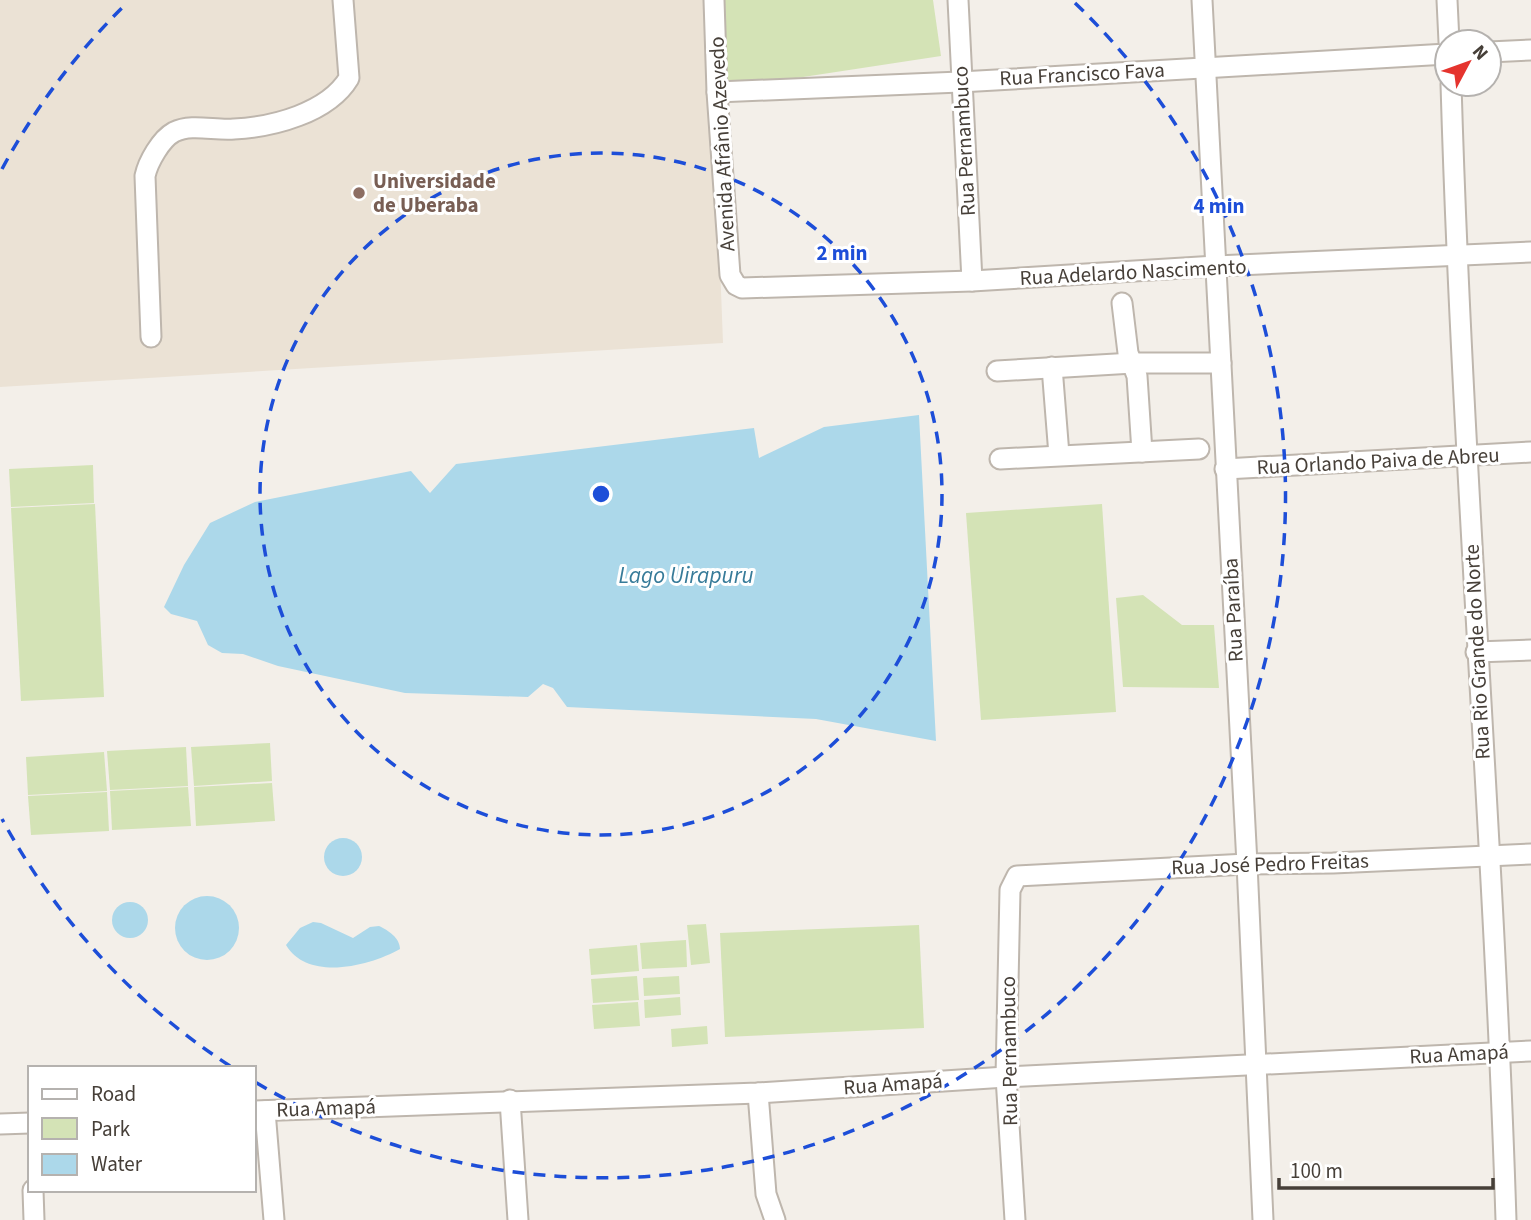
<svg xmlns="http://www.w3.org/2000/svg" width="1531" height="1220" font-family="'Source Sans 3',sans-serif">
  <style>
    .education { fill: #ebe2d5 }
    .green { fill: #d4e3b6 }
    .water { fill: #acd8ea }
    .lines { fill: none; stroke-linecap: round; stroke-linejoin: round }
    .minor-casing { stroke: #beb6ad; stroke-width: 23 }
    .minor { stroke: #fff; stroke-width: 19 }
    .ring { fill: none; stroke: #1d4ed8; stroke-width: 3.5; stroke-dasharray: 12 9 }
    .education-dot { fill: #8d6e63; stroke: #fff; stroke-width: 2.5 }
    .labels { text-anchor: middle; stroke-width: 6; stroke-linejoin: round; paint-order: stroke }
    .street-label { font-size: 21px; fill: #463f38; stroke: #fff }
    .education-label { font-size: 21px; font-weight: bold; fill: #785e54; stroke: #fff; text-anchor: start }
    .water-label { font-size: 23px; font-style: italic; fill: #377b99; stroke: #fff }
    .centre { fill: #1d4ed8; stroke: #fff; stroke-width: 3.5 }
    .ring-label { font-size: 21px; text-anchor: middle; font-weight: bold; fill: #1d4ed8; stroke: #fff; stroke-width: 6; stroke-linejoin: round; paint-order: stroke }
  </style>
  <rect width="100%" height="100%" fill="#f3efe9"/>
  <polygon class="education" points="0,0 710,0 723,343 0,387"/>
  <g class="green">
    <polygon points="721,0 933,0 941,56 725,89"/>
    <polygon points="93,465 94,503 11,507 9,469"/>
    <polygon points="95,504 104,697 21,701 11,508"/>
    <polygon points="1102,504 1116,712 981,720 966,513"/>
    <polygon points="1143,595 1182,625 1214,625 1219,688 1123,687 1116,598"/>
    <polygon points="270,743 272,781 194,786 191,747"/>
    <polygon points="186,747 188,786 110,790 107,751"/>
    <polygon points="104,752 107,791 28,795 26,757"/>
    <polygon points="272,783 275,821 196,826 194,787"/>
    <polygon points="188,787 191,826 112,830 110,791"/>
    <polygon points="107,792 109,831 31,835 28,796"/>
    <polygon points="706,924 710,963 691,965 687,925"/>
    <polygon points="919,925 924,1028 725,1037 720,933"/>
    <polygon points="686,940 687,967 642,969 640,943"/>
    <polygon points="637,945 639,971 591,975 589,949"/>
    <polygon points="637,976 639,1000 593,1003 591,979"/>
    <polygon points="679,976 680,994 644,996 643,978"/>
    <polygon points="680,997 681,1015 645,1018 644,1000"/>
    <polygon points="638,1002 640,1026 594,1029 592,1005"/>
    <polygon points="707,1026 708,1044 672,1047 671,1029"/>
  </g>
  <g class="water">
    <polygon points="919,415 936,741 816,719 567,707 553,688 543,684 528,697 405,693 278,666 243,654 222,653 208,645 197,621 171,614 164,607 184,565 210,523 255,502 411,471 430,493 456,464 754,428 759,458 824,427"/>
    <circle cx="343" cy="857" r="19"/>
    <circle cx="207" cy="928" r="32"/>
    <circle cx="130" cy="920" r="18"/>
    <path d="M313 922 321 923 353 938 370 927 379 926C388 930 400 938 400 949 370 966 308 982 286 945L300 928Z"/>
  </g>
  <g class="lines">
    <g class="minor-casing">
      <g id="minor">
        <polyline points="714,0 717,92 730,275 736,285 742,288 972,281 1216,266 1531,252"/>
        <polyline points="958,0 972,281"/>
        <polyline points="1202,0 1247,864 1263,1220"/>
        <polyline points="1447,0 1449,42"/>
        <polyline points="1489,52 1531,50"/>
        <path d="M1451 84C1462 463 1494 841 1506 1220"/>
        <polyline points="717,92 960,82 1447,54"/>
        <polyline points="1122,303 1128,353 1137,376 1142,452"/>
        <path d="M151 337 145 176C148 162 161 139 174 132 192 123 215 131 234 129 273 127 328 113 349 78L343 0"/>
        <polyline points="1052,367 1059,455"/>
        <polyline points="997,371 1133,363 1221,363"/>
        <polyline points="1000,459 1199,449"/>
        <polyline points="1225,469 1531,452"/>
        <polyline points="1476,652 1531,650"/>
        <polyline points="758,1093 766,1194 775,1220"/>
        <polyline points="510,1100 518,1220"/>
        <polyline points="254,1111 758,1093 1006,1077 1531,1051"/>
        <polyline points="265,1111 274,1220"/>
        <polyline points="0,1124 30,1123"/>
        <polyline points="33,1190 34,1220"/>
        <polyline points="1015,1220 1006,1077 1010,890 1017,876 1247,864 1333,863 1531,854"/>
      </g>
    </g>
    <use href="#minor" class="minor"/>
  </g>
  <g class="ring">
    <circle cx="601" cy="494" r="341"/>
    <path d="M230 1066A682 682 0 0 1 2 819M2 169A682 682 0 0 1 127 3M1075 3A682 682 0 0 1 255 1082"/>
  </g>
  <circle class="education-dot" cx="359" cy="193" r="7"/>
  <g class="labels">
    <g class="street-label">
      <text transform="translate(1082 74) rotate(-3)" y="7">Rua Francisco Fava</text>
      <text transform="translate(964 141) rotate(-93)" y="7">Rua Pernambuco</text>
      <text transform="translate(722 144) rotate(-93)" y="7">Avenida Afrânio Azevedo</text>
      <text transform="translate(1133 272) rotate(-3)" y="7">Rua Adelardo Nascimento</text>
      <text transform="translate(1378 461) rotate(-3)" y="7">Rua Orlando Paiva de Abreu</text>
      <text transform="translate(1233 610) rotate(-93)" y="7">Rua Paraíba</text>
      <text transform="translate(1477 652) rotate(-93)" y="7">Rua Rio Grande do Norte</text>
      <text transform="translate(1270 864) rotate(-2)" y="7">Rua José Pedro Freitas</text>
      <text transform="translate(1009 1051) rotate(-91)" y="7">Rua Pernambuco</text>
      <text transform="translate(1459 1054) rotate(-3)" y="7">Rua Amapá</text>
      <text transform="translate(893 1084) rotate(-4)" y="7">Rua Amapá</text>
      <text transform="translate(326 1108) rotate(-2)" y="7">Rua Amapá</text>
    </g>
    <g class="education-label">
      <text x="373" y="188">Universidade<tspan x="373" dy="24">de Uberaba</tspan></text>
    </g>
    <g class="water-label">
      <text x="686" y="583">Lago Uirapuru</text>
    </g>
  </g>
  <circle cx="601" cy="494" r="10" class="centre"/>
  <g class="ring-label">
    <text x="1219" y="213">4 min</text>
    <text x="842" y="260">2 min</text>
  </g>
  <rect x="28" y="1066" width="228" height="126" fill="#ffffff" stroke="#b5b2af" stroke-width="2"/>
  <rect x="42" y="1089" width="35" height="10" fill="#ffffff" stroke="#b5b2af" stroke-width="2"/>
  <text x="91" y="1101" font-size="21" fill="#463f38">Road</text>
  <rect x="42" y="1118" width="35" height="21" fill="#d4e3b6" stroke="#b5b2af" stroke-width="2"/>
  <text x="91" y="1136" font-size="21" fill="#463f38">Park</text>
  <rect x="42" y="1154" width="35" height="21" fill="#acd8ea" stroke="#b5b2af" stroke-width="2"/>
  <text x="91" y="1171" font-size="21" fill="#463f38">Water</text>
  <g transform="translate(1468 63) rotate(49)"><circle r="33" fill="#ffffff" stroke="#b5b2af" stroke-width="2"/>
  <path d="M0-5L12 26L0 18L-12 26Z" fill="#e5342e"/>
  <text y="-10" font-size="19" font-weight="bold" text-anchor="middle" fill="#463f38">N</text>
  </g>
  <path d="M1279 1178v10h214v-10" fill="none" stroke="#463f38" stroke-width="3.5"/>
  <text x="1290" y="1178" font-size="21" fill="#463f38" stroke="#ffffff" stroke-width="5" paint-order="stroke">100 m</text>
</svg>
